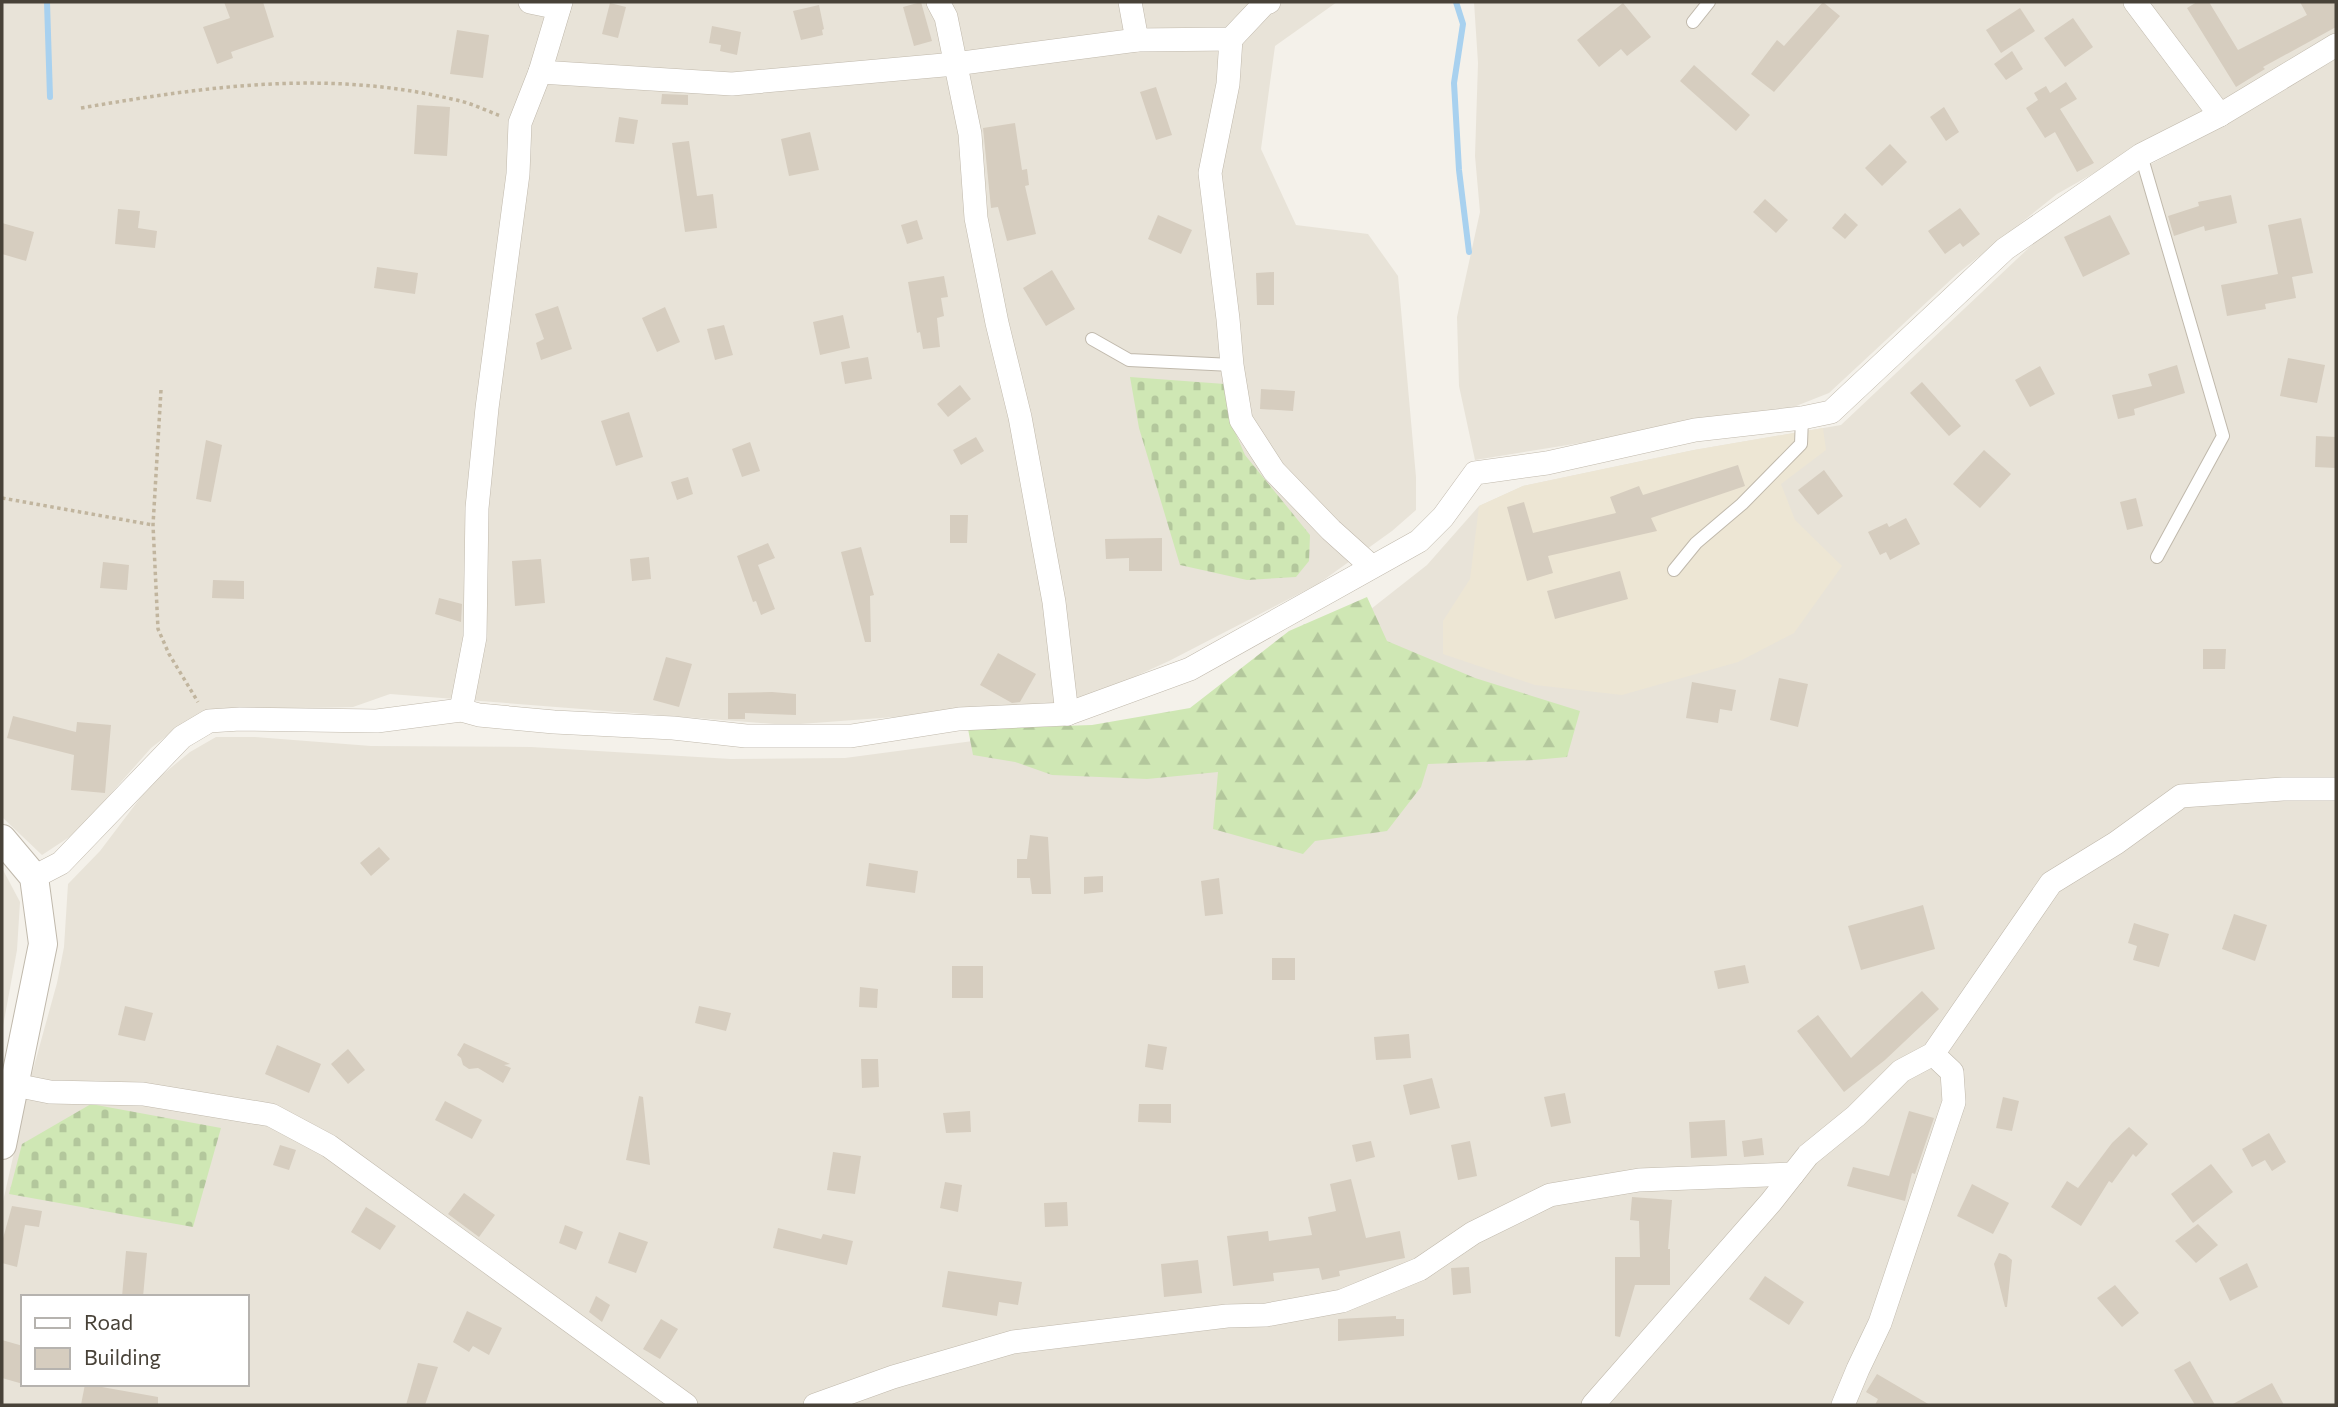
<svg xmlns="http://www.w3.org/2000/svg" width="2338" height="1407" font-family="Commissioner,sans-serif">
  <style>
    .residential { fill: #e8e3d8; fill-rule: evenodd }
    .education { fill: #ede6d4 }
    .forest { fill: url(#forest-firs) }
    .cemetery { fill: url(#cemetery-stones) }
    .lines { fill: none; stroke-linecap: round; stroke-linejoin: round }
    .stream { stroke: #a8d1ef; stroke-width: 6 }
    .building { fill: #d6cdbf }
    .service-casing { stroke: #c0b9ac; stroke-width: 14 }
    .minor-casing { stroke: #c0b9ac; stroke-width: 24 }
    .tertiary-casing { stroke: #c0b9ac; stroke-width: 30 }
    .path { stroke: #c1b59e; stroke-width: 3.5; stroke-dasharray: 3.5 3.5; stroke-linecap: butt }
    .service { stroke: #fff; stroke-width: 12 }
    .minor { stroke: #fff; stroke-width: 23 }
    .tertiary { stroke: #fff; stroke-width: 28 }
  </style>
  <defs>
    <pattern id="forest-firs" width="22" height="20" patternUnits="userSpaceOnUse" patternTransform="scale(1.75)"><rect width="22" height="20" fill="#cfe7b4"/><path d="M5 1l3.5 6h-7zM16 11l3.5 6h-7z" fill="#b3c79c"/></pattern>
    <pattern id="cemetery-stones" width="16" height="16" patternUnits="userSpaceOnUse" patternTransform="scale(1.75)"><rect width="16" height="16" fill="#cfe7b4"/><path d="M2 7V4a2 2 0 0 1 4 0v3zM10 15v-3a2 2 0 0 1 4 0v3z" fill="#b3c79c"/></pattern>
  </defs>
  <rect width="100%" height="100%" fill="#f4f1ea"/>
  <g class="residential">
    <polygon points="2,2 1337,2 1275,46 1261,149 1296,225 1368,234 1398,276 1416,477 1416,510 1392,531 1318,584 1169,661 1092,696 1055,705 787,725 390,694 353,707 226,710 182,724 151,748 77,832 42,855 2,817"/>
    <polygon points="1474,2 2336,2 2336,36 2057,194 1957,274 1829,393 1786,410 1475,460 1459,386 1457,317 1480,212 1475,156 1478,63"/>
    <path d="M2336 59V1405H2V1206L31 1077 57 983 64 947 68 884 100 851 150 785 190 752 216 737H255L371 746 531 747 731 759 845 758 988 739 1191 731 1315 653 1427 565 1479 506 1523 486 1694 450 1841 425 2052 226 2096 194 2214 130ZM23 1297H247V1384H23Z"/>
    <polygon points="2,868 20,902 17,950 2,1032"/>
  </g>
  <polygon class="education" points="1823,428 1826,450 1781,484 1795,520 1842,566 1794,633 1738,662 1622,695 1535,685 1443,654 1443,621 1470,579 1479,506 1523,486 1694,450"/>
  <polygon class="forest" points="1367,597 1387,641 1475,678 1580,711 1567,757 1534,760 1428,764 1421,787 1387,831 1315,841 1303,854 1213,829 1218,772 1147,779 1052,775 1015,762 973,755 968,729 1092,725 1190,708 1289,631"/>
  <g class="cemetery">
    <polygon points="1130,377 1225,384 1233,427 1245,455 1310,535 1309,561 1296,577 1247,580 1180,565 1139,428"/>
    <polygon points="91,1104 221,1128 193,1227 9,1194 22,1144"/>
  </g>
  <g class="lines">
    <g class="stream">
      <polyline points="47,2 50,97"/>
      <polyline points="1456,2 1463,24 1454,83 1459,170 1469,252"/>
    </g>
  </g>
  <g class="building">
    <polygon points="224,2 263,2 274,37 231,52 233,58 217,64 203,27 230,18"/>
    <polygon points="921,2 932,41 914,46 903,7"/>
    <polygon points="1823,2 1840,16 1774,92 1751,74 1777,40 1784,46"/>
    <polygon points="2197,2 2209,2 2238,50 2307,15 2300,2 2336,2 2336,27 2263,67 2265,69 2236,87 2187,8"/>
    <polygon points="610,3 626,7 618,38 602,34"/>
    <polygon points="1623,3 1651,37 1627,56 1621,49 1599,67 1577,40"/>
    <polygon points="819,5 824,29 822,30 823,35 801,40 793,11"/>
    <polygon points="2020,8 2035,31 2001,53 1986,30"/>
    <polygon points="2073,18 2093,47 2065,67 2044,38"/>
    <polygon points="712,26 741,32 737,55 720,51 721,45 709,43"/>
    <polygon points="457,30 489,35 483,78 450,74"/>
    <polygon points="2012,51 2023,69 2006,80 1994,64"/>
    <polygon points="1694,65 1750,115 1736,131 1680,81"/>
    <polygon points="2066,82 2077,99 2060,109 2094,163 2077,172 2055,132 2045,138 2026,108 2038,100 2034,93 2046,86 2050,93"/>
    <polygon points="1156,87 1172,135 1156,140 1140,92"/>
    <polygon points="662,94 688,95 688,105 661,104"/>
    <polygon points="417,105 450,107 447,156 414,154"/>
    <polygon points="1944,107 1959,132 1946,141 1930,117"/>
    <polygon points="619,117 638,120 634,144 615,142"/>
    <polygon points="1015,123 1022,170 1027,169 1029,185 1025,186 1036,234 1007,241 998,207 991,208 983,128"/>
    <polygon points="810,132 819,170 789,176 781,139"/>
    <polygon points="689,141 697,196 713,194 717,228 685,232 672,143"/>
    <polygon points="1890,144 1907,162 1882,186 1865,168"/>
    <polygon points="2231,195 2237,223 2205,231 2204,226 2174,236 2168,216 2199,206 2198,202"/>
    <polygon points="1765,199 1788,220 1776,233 1753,212"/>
    <polygon points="1960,208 1980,234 1963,247 1960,243 1945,254 1928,231"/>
    <polygon points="118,209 140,211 138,228 157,231 155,248 115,244"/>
    <polygon points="1845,213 1858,225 1845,239 1832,228"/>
    <polygon points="1158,215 1192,230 1181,254 1148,239"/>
    <polygon points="2110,215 2130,254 2083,277 2064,237"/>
    <polygon points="2301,218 2313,273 2292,277 2296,298 2265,304 2266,309 2227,316 2221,285 2278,274 2268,225"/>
    <polygon points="917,220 923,239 907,244 901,225"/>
    <polygon points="2,223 34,232 26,261 2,254"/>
    <polygon points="377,267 418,273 415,294 374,288"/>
    <polygon points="1052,270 1075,309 1046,326 1023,288"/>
    <polygon points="1274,272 1274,305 1257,305 1256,273"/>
    <polygon points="944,276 948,297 941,298 944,316 937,318 940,347 923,349 920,332 917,333 908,282"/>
    <polygon points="558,306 572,349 541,360 536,343 544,339 535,314"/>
    <polygon points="665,307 680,342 657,352 642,318"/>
    <polygon points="843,315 850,348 820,355 813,322"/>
    <polygon points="724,325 733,355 715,360 707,329"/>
    <polygon points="868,357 872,379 845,384 841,362"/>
    <polygon points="2288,358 2325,365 2317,403 2280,396"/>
    <polygon points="2177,365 2185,393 2134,409 2135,415 2118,419 2112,395 2152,386 2148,374"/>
    <polygon points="2040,366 2055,394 2030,407 2015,380"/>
    <polygon points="1922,382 1961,426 1949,436 1910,393"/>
    <polygon points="960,385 971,399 948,417 937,404"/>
    <polygon points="1261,389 1295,391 1293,411 1260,409"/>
    <polygon points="629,412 643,457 616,466 601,421"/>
    <polygon points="2316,436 2336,437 2336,468 2315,467"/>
    <polygon points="976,437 984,451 961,465 953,450"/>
    <polygon points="206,440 222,445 211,502 196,499"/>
    <polygon points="750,442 760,471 742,477 732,449"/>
    <polygon points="1984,450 2011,474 1980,508 1953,484"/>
    <polygon points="1738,465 1745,486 1651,518 1657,531 1548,556 1553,573 1527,581 1507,507 1524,502 1533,533 1616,513 1610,497 1639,486 1643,495"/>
    <polygon points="1824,470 1843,496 1818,515 1798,490"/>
    <polygon points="688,477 693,494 677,500 671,482"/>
    <polygon points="2136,498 2143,526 2127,530 2120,502"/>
    <polygon points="950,515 968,515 967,543 950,543"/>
    <polygon points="1906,518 1920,544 1890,560 1886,552 1880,555 1868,532 1887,523 1889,527"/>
    <polygon points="1162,538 1162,571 1129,571 1129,558 1106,559 1105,539"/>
    <polygon points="768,543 775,558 758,565 775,609 761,615 756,601 753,602 737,556"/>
    <polygon points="861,547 874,595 870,596 871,642 865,642 841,552"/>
    <polygon points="649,557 651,579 632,581 630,559"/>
    <polygon points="541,559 545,603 515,606 512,561"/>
    <polygon points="103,562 129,565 127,590 100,588"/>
    <polygon points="1620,571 1628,599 1555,619 1547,591"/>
    <polygon points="213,580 244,581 244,599 212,598"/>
    <polygon points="439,598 462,604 461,622 435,614"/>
    <polygon points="2203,649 2226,649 2225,669 2203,669"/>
    <polygon points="998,653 1036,674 1020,702 1012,703 980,685"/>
    <polygon points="666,657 692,664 679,707 653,700"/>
    <polygon points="1779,678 1808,684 1798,727 1770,720"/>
    <polygon points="1692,682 1736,690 1732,711 1720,709 1718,723 1686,718"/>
    <polygon points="772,692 796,694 796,715 745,713 745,719 728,719 728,693"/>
    <polygon points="13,716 76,732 77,722 111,725 105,793 71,790 74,755 7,738"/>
    <polygon points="1030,835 1048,837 1051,894 1032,894 1030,878 1017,878 1017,859 1027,859"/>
    <polygon points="379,847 390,859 371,876 360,863"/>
    <polygon points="869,863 918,871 915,893 866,886"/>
    <polygon points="1103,876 1103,892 1084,894 1084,877"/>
    <polygon points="1219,878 1223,914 1205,916 1201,881"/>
    <polygon points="1923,905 1935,949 1861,970 1848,926"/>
    <polygon points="2234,914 2267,925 2255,961 2222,949"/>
    <polygon points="2134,923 2169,934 2159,967 2133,960 2137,946 2128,943"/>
    <rect x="1272" y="958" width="23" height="22"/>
    <polygon points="1745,965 1749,983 1718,989 1714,971"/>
    <rect x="952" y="966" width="31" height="32"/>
    <polygon points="860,987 878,989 877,1008 859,1007"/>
    <polygon points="1922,991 1939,1009 1885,1060 1844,1092 1797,1031 1818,1015 1851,1058"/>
    <polygon points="125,1006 153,1013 145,1041 118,1035"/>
    <polygon points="699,1006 731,1013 726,1031 695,1023"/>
    <polygon points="1409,1034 1411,1058 1376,1060 1374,1037"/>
    <polygon points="464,1043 510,1064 504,1065 511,1068 503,1083 478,1068 469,1069 463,1065 461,1058 457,1055"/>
    <polygon points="1148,1044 1167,1047 1163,1070 1145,1067"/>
    <polygon points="277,1045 321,1064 309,1093 265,1074"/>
    <polygon points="348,1049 365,1070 348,1084 331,1064"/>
    <polygon points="861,1059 878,1059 879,1087 862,1088"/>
    <polygon points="1432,1078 1440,1108 1410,1115 1403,1085"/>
    <polygon points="1565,1093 1571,1123 1551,1127 1544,1097"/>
    <polygon points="639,1096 643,1097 650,1165 626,1160"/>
    <polygon points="2003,1097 2019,1101 2012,1131 1996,1128"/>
    <polygon points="445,1101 482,1120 472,1139 435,1120"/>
    <polygon points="1139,1104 1171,1104 1171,1123 1138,1122"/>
    <polygon points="970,1111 971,1132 946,1133 943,1113"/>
    <polygon points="1909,1111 1934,1118 1915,1174 1912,1173 1905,1201 1847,1186 1853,1167 1889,1176"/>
    <polygon points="1725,1120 1727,1156 1691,1158 1689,1122"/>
    <polygon points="2129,1127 2148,1144 2136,1157 2133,1154 2112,1183 2109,1181 2081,1226 2051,1207 2067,1181 2078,1188 2112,1143"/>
    <polygon points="2269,1133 2286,1162 2272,1171 2265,1160 2252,1167 2242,1149"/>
    <polygon points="1762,1138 1764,1155 1744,1157 1742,1141"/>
    <polygon points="1371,1141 1375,1157 1356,1162 1352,1145"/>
    <polygon points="1470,1141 1477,1176 1458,1180 1451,1145"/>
    <polygon points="280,1145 296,1150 289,1170 273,1165"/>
    <polygon points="833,1152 861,1156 855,1194 827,1190"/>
    <polygon points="2211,1164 2233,1192 2193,1223 2171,1194"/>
    <polygon points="1351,1179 1366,1238 1400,1231 1405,1258 1339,1271 1340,1276 1322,1280 1319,1268 1273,1273 1274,1281 1233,1286 1227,1236 1268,1231 1269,1241 1312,1235 1308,1217 1336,1211 1330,1184"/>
    <polygon points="945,1182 962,1185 958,1212 940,1208"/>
    <polygon points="1972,1184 2009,1203 1993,1234 1957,1216"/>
    <polygon points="464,1193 495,1215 479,1237 448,1214"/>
    <polygon points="1632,1197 1672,1200 1668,1249 1670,1249 1670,1285 1635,1285 1620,1337 1615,1336 1615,1257 1640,1257 1639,1221 1630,1220"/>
    <polygon points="1067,1202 1068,1226 1045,1227 1044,1203"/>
    <polygon points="12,1206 42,1211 39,1227 25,1225 17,1267 2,1263 2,1242"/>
    <polygon points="366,1207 396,1226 380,1250 351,1232"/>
    <polygon points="2198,1224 2218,1245 2196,1263 2175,1241"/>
    <polygon points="565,1225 583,1232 576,1250 559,1243"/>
    <polygon points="778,1228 821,1239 823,1234 853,1241 847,1265 773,1248"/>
    <polygon points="619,1232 648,1242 636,1273 608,1263"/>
    <polygon points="126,1251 147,1253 143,1297 122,1297"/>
    <polygon points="1999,1253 2006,1255 2012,1260 2007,1307 2005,1307 1994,1264"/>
    <polygon points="1198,1260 1202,1293 1164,1297 1161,1264"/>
    <polygon points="2247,1263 2258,1287 2230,1301 2219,1278"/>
    <polygon points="1469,1267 1471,1293 1453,1295 1451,1268"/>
    <polygon points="948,1271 1022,1282 1018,1305 999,1302 997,1316 942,1307"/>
    <polygon points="1765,1276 1804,1302 1789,1325 1749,1299"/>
    <polygon points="2115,1285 2139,1313 2122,1327 2097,1298"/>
    <polygon points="596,1296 610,1305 602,1322 589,1312"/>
    <polygon points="467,1311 502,1328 489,1355 473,1346 469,1352 453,1342"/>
    <polygon points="1396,1316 1396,1319 1404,1319 1404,1336 1338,1341 1338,1319"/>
    <polygon points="661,1319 678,1329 660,1359 643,1349"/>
    <polygon points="2,1340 23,1346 23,1384 2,1378"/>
    <polygon points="2190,1361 2215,1405 2195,1405 2174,1370"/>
    <polygon points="418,1363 438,1367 425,1405 406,1405"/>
    <polygon points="1877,1374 1930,1405 1875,1405 1878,1399 1866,1392"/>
    <polygon points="2272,1383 2284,1405 2231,1405"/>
    <polygon points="85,1384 158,1397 158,1405 81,1405"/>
  </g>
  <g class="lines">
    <g class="service-casing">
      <g id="service">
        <polyline points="1693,22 1709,2"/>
        <polyline points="2141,155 2223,436 2157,557"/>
        <polyline points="1092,339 1129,360 1232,365"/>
        <polyline points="1674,570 1696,543 1742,504 1801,444 1802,418"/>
      </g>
    </g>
    <g class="minor-casing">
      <g id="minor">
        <polyline points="530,2 559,8"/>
        <polyline points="938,2 946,17 970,134 976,218 997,323 1020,417 1054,602 1067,714"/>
        <polyline points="1130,2 1137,40"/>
        <polyline points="2135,2 2220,115"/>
        <polyline points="1231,39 1228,84 1210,173 1228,319 1232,365 1241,420 1274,471 1331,530 1371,566"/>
        <polyline points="540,72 732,84 955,64 1137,40 1231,39 1264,4 1269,2"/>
        <polyline points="461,710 475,637 477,508 487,408 518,174 520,123 540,72 561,2"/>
        <polyline points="34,877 61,863 182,737 209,721 240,719 377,721 461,710 479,715 554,722 673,728 746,736 851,736 959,719 1067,714 1190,669 1419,541 1443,517 1475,473 1547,463 1695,430 1802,418 1831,412 2005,249 2141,155 2220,115 2336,45"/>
        <polyline points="15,1085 50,1092 143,1094 271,1115 329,1146 686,1405"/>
        <polyline points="815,1405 893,1377 1013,1342 1227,1316 1266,1315 1342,1301 1420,1269 1473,1233 1550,1195 1639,1180 1793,1174"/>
        <polyline points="1593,1405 1771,1202 1808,1155 1856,1116 1901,1071 1933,1054 2051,883 2116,843 2181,796 2283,789 2336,789"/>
        <polyline points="1843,1405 1858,1369 1880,1323 1954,1102 1952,1072 1933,1054"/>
      </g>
    </g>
    <g class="tertiary-casing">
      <polyline id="tertiary" points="2,839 34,877 43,944 2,1145"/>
    </g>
    <g class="path">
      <path d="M81 108C209 86 328 69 456 100 471 103 487 111 501 116"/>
      <polyline points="161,390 153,525 158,629 169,654 198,702"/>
      <polyline points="2,498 153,525"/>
    </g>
    <use href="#service" class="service"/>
    <use href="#minor" class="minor"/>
    <use href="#tertiary" class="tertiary"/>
  </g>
  <rect width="2338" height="1407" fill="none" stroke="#484238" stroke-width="7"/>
  <rect x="21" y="1295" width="228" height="91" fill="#ffffff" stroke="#b6b3af" stroke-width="2"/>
  <rect x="35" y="1318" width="35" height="10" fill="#ffffff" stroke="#b6b3af" stroke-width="2"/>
  <text x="84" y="1330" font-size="21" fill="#484238">Road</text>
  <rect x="35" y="1348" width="35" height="21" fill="#d6cdbf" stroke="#b6b3af" stroke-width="2"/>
  <text x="84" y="1365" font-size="21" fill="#484238">Building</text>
</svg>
